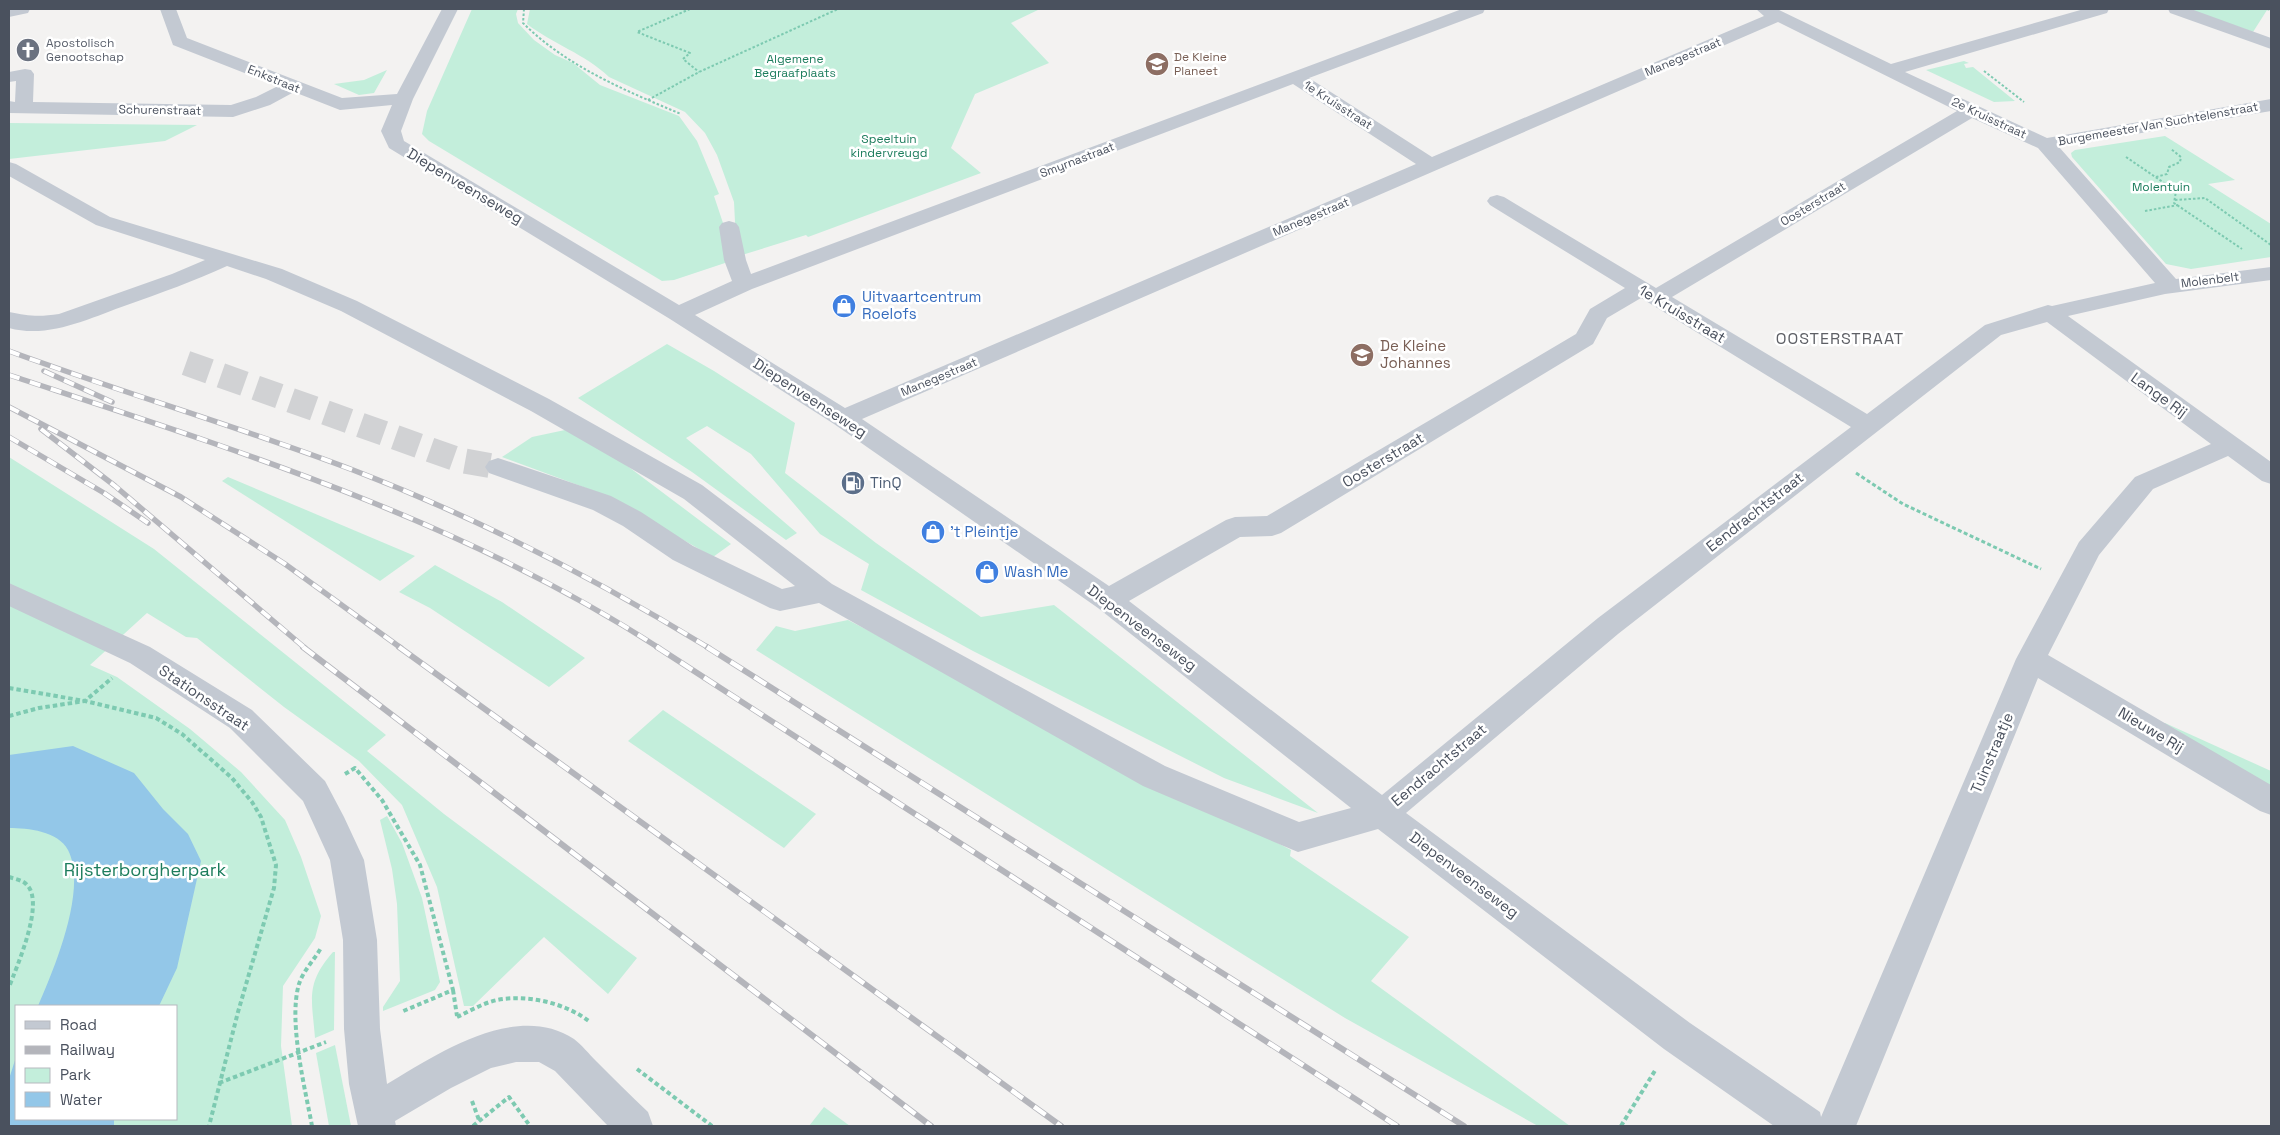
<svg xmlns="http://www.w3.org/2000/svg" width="2280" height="1135" font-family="'Space Grotesk',sans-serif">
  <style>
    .green { fill: #c3eedb; fill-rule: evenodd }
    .water { fill: #93c7e8 }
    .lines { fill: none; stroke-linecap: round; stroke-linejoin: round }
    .minor-tunnel { stroke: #d1d2d4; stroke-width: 25; stroke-dasharray: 25 12; stroke-linecap: butt }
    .path-far2 { stroke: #7dcab1; stroke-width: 2; stroke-dasharray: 2.5 2; stroke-linecap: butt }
    .path-far1 { stroke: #7dcab1; stroke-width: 3; stroke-dasharray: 4 2.5; stroke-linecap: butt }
    .path { stroke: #7dcab1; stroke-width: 4; stroke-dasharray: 4.5 3; stroke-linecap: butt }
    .minor { fill: #c3c9d2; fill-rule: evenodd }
    .rail-far1-casing { stroke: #b4b5bb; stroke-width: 5.5 }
    .rail-casing { stroke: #b4b5bb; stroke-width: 6 }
    .rail-far1 { stroke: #fff; stroke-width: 4; stroke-dasharray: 11; stroke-linecap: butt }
    .rail { stroke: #fff; stroke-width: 4.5; stroke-dasharray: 14; stroke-linecap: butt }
    .labels { text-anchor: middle; stroke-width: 5; stroke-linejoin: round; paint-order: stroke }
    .far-worship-label { font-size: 12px; fill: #5b616d; stroke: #fff; text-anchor: start }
    .far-education-label { font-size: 12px; fill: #785e54; stroke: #fff; text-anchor: start }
    .far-street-label { font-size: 12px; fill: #4a515e; stroke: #fff }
    .far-park-label { font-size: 12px; fill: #1d7d5d; stroke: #fff }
    .street-label { font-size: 15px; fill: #4a515e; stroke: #fff }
    .shop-label { font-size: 15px; fill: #366cbe; stroke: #fff; text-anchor: start }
    .education-label { font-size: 15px; fill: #785e54; stroke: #fff; text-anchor: start }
    .service-label { font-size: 15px; fill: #4e5e75; stroke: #fff; text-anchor: start }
    .neighbourhood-label { font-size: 16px; letter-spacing: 1px; fill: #5e6066; stroke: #fff }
    .near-park-label { font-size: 18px; fill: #1d7d5d; stroke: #fff }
  </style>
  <rect width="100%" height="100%" fill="#f3f2f1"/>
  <g class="green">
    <polygon points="472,9 518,9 516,14 518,23 534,40 555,55 573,63 600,85 679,116 697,141 719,194 714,196 730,244 725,252 725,263 674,280 662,281 429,141 422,134 427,111"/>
    <path d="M530 9H1040L1011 23 1049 63 975 94 951 148 981 173 808 237 806 235 742 255 735 222 734 202 717 155 705 133 685 112 609 77C585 54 553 44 527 24Z"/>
    <polygon points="2188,9 2263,9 2267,10 2253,32"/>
    <polygon points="1964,61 1969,63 1964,64 1966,68 1973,67 2015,101 1994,102 1926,70"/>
    <polygon points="387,70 374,93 359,95 334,84 364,80"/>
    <polygon points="9,123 197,125 165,141 9,159"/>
    <polygon points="2165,136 2235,180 2208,184 2271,224 2271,257 2191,269 2166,264 2072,157 2071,153 2075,150"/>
    <polygon points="667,344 714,371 795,423 785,473 876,543 981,617 1054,605 1318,813 1224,778 973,651 861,590 869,564 820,534 751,454 707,426 686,438 797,533 786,540 692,472 578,398"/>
    <polygon points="565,430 589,437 731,544 713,557 605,495 502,457 532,437"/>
    <path d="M9 457 154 549 386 735 367 751 444 814 637 958 608 994 544 937 473 1006H464L437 887 402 805 359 761 284 707 197 638 186 637 147 613 90 665 117 677 190 729 241 772 285 820 301 857 321 916 315 938 283 986 281 1046 292 1126H9ZM16 1006H176V1119H16Z"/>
    <polygon points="228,477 415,556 380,581 222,481"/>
    <polygon points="435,565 502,602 585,658 549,687 430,608 399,592"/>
    <polygon points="848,620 1291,850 1290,856 1409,937 1371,981 1570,1126 1538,1126 1345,1018 756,650 776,626 795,631"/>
    <polygon points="663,710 816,814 784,848 628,741"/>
    <polygon points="2165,723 2271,771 2271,792 2162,727"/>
    <polygon points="387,816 402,843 422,898 440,982 435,990 383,1011 383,1007 400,981 397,904 392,869 380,820"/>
    <path d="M333 952H335L334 1030 315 1038C312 999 305 984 333 952Z"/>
    <polygon points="335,1045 351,1126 329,1126 316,1053"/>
    <polygon points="824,1107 850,1126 809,1126"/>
  </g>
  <g class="water">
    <path d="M73 746 134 773 163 809 188 834 201 861 177 968 159 1006H38C54 969 88 889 68 850 58 831 28 828 9 828V755Z"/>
    <polygon points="16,1057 16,1119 114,1119 114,1126 9,1126 9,1079"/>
  </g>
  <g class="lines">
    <polyline class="minor-tunnel" points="186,363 459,460 498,467"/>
    <g class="path-far2">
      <path d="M524 9 523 23C566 66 626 91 681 114"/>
      <polyline points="690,9 637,32 690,53 683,59 699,72"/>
      <polyline points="2267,9 2271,10"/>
      <polyline points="1984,71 2024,102"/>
      <polyline points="648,100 699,72 838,9"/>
      <polyline points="2126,157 2176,191 2174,203 2242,249"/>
      <polyline points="2156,177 2167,174 2169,167 2180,162 2181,157 2171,149"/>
      <polyline points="2175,200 2205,198 2271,245"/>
      <polyline points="2145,211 2178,205"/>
    </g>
    <polyline class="path-far1" points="1856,473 1903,504 2041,569"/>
    <g class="path">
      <polyline points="9,688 85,701 156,718 182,734 232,778 252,802 261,817 276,865 274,888 238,1012 209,1126"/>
      <polyline points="9,716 39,708 85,701 112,678"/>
      <polyline points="345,774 355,768 382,800 420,865 453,990 401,1012"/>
      <path d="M9 877C15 879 23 880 27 885 45 903 17 966 9 987"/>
      <polyline points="453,990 457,1016"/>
      <path d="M457 1017C470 1011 483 1003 497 1000 527 994 566 1003 590 1022"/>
      <polyline points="637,1069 712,1126"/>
      <polyline points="219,1083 326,1042"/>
      <polyline points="472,1101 479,1120"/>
      <path d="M312 1126C305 1088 288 1021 299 984 303 971 314 960 321 948"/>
      <polyline points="473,1126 509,1097 530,1126"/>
      <polyline points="1621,1126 1656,1069"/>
    </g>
    <g class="minor">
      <polygon points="9,9 30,9 28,13 9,17"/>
      <path d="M160 9H176L187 38 342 98 397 94 442 9H458L413 99 401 131 404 141 679 305 732 281 724 260 719 227 722 223 729 221 736 223 739 227 746 260 751 274 1462 9H1485L1483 13 1309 78 1432 157 1764 16 1756 9H1777L1891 64 2084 9H2109L2107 13 1905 72 2047 138 2271 99V111L2059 147 2176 279 2271 267V280L2165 294 2068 316 2271 462V484L2262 481 2228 456 2153 489 2099 555 2048 655 2271 785V815L2260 811 2038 678 1856 1126H1774L1664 1049 1378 829 1298 852 1286 847 1143 786 819 603 780 611 770 608 673 560 623 526 593 510 489 473 485 467 489 461 498 458 611 496 641 512 693 546 782 589 795 586 684 499 531 411 341 311 266 279 227 266C194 281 161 293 127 305 90 318 49 339 9 328V312C28 316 39 317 59 314L172 274 205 260 96 225 9 176V162L16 164 110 217 282 269 357 301 549 399 702 485 832 584 1165 766 1299 822 1351 808 1098 608 834 424 670 319 389 148 381 131 392 105 340 110 294 92 270 105 233 117 9 113V101L15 102 16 81 9 82V72L25 69 31 70 34 74 33 102 231 105 256 97 278 86 173 45ZM1778 22 1957 111 1656 288 1504 197 1497 195 1490 197 1487 201 1490 205 1625 288 1590 309 1576 334 1267 516 1235 517 1226 520 1109 586 862 419ZM1293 84 1416 164 845 408 695 315 752 289ZM1972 118 2038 148 2155 283 2052 306 2048 305 1985 325 1867 414 1672 297ZM1641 298 1851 427 1598 618 1382 795 1129 601 1240 537 1272 536 1281 533 1593 344 1607 318ZM2047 322 2211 444 2135 477 2079 542 2016 659 1821 1117 1820 1112 1690 1023 1406 813 1618 634 2001 335Z"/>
      <polygon points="2168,9 2191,9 2271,38 2271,49 2170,13"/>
      <path d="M9 583 150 647 252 710 325 781 344 817 364 860 377 940 380 1029 387 1084C437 1054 516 1001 574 1039 582 1045 589 1054 596 1061 613 1078 630 1095 648 1112L653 1126H608L555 1071 539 1062H516L491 1068 451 1088 395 1121 396 1126H358L349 1084 344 1029 343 940 330 860 303 801 230 728 130 663 9 606Z"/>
    </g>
    <g class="rail-far1-casing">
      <g id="rail-far1">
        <path d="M9 351C123 393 240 427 353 470 478 518 596 579 709 648"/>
        <polyline points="44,371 112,402"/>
        <path d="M9 375C233 449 460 519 659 648"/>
        <polyline points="9,407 181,497 285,564 401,648"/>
        <polyline points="41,429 115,486 305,648"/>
        <polyline points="9,437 104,493 148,523"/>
      </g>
    </g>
    <g class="rail-casing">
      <g id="rail">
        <polyline points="303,647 931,1126"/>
        <polyline points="399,647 1061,1126"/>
        <polyline points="657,647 1397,1126"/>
        <polyline points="707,647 1464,1126"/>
      </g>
    </g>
    <use href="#rail-far1" class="rail-far1"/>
    <use href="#rail" class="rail"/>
  </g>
  <defs>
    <g id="church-disc" transform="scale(1.25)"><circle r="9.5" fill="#6b7280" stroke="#fff"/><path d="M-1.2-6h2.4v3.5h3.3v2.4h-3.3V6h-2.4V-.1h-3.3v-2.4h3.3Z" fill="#fff"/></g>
    <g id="school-disc" transform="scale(1.25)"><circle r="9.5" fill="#8d6e63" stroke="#fff"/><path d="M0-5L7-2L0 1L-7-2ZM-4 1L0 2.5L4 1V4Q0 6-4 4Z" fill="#fff"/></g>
    <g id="shop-disc" transform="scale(1.25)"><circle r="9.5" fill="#3f7fe0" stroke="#fff"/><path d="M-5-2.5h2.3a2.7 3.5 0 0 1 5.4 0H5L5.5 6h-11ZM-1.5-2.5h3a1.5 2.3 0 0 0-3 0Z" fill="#fff"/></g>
    <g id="fuel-disc" transform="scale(1.25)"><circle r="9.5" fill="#5c6f8a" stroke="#fff"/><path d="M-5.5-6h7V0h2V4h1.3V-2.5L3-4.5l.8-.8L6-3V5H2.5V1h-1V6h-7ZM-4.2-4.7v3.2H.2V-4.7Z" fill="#fff"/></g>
  </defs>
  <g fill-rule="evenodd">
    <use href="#church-disc" x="28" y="50"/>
    <use href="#school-disc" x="1157" y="64"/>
    <use href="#shop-disc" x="844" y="306"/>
    <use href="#school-disc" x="1362" y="355"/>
    <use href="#fuel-disc" x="853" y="483"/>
    <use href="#shop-disc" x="933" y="532"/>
    <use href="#shop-disc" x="987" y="572"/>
  </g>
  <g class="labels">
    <g class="far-worship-label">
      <text x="46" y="47">Apostolisch<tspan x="46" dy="14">Genootschap</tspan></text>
    </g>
    <g class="far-education-label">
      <text x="1174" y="61">De Kleine<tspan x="1174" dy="14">Planeet</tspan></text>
    </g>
    <g class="far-street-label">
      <text transform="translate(1683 57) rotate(-23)" y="4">Manegestraat</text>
      <text transform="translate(274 79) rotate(22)" y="4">Enkstraat</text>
      <text transform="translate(1338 105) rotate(33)" y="4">1e Kruisstraat</text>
      <text transform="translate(160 110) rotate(1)" y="4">Schurenstraat</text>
      <text transform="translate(1989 118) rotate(25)" y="4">2e Kruisstraat</text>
      <text transform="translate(2158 124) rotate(-10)" y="4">Burgemeester Van Suchtelenstraat</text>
      <text transform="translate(1077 160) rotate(-21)" y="4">Smyrnastraat</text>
      <text transform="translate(1813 204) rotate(-31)" y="4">Oosterstraat</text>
      <text transform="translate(1311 217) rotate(-23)" y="4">Manegestraat</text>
      <text transform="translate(2210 280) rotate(-7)" y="4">Molenbelt</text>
      <text transform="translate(939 377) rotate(-23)" y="4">Manegestraat</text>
    </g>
    <g class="far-park-label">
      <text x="795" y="63">Algemene<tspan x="795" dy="14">Begraafplaats</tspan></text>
      <text x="889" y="143">Speeltuin<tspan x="889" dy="14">kindervreugd</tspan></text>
      <text x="2161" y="191">Molentuin</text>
    </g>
    <g class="street-label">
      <text transform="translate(465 186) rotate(31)" y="5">Diepenveenseweg</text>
      <text transform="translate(1682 314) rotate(31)" y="5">1e Kruisstraat</text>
      <text transform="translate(2159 395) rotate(36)" y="5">Lange Rij</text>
      <text transform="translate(810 398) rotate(33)" y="5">Diepenveenseweg</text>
      <text transform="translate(1383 460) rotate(-31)" y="5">Oosterstraat</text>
      <text transform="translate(1755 512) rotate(-38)" y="5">Eendrachtstraat</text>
      <text transform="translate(1142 628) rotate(37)" y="5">Diepenveenseweg</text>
      <text transform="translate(204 698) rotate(34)" y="5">Stationsstraat</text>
      <text transform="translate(2151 730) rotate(31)" y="5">Nieuwe Rij</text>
      <text transform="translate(1992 753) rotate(-67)" y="5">Tuinstraatje</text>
      <text transform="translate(1439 765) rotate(-40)" y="5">Eendrachtstraat</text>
      <text transform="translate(1464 875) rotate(37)" y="5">Diepenveenseweg</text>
    </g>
    <g class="shop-label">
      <text x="862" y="302">Uitvaartcentrum<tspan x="862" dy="17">Roelofs</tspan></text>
      <text x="950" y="537">'t Pleintje</text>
      <text x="1004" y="577">Wash Me</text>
    </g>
    <g class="education-label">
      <text x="1380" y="351">De Kleine<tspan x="1380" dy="17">Johannes</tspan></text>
    </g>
    <g class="service-label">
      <text x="870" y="488">TinQ</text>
    </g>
    <g class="neighbourhood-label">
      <text x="1840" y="344">OOSTERSTRAAT</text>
    </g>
    <g class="near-park-label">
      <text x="145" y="876">Rijsterborgherpark</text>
    </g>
  </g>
  <rect width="2280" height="1135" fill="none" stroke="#4a515e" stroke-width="20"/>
  <rect x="15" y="1005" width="162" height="115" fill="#ffffff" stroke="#b7b9bf"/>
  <rect x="25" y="1021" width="25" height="8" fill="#c3c9d2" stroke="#b7b9bf"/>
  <text x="60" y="1030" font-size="15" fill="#4a515e">Road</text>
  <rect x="25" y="1046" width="25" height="8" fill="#b4b5bb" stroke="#b7b9bf"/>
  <text x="60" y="1055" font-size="15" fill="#4a515e">Railway</text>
  <rect x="25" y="1068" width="25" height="15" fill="#c3eedb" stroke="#b7b9bf"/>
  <text x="60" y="1080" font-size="15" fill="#4a515e">Park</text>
  <rect x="25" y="1092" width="25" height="15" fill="#93c7e8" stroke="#b7b9bf"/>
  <text x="60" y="1105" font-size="15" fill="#4a515e">Water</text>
</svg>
